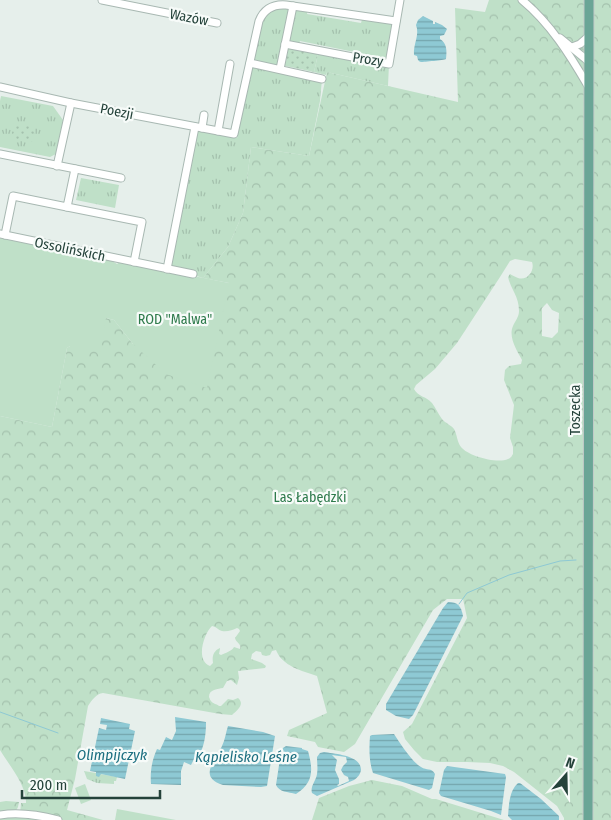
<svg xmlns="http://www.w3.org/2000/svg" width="611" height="820" font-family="'Fira Sans Condensed',sans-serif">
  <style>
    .grass { fill: url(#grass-tufts) }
    .forest { fill: url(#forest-crowns); fill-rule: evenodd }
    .park { fill: url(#park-dots) }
    .garden { fill: #bfe0c8 }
    .water { fill: url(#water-rules); fill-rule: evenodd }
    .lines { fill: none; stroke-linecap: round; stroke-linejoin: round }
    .stream { stroke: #8ec9d4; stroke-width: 1 }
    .minor-casing { stroke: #a8b8b2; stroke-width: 9 }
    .major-casing { stroke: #c2cac8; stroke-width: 11 }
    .minor { stroke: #fff; stroke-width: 7 }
    .major { stroke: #6aa596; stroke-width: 9 }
    .labels { text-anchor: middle; stroke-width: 4.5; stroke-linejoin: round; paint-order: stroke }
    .street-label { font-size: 14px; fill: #24423a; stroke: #f7fbf9 }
    .park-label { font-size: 14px; fill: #2d7a4b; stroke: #f7fbf9 }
    .water-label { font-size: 15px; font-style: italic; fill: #1c6f80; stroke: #f7fbf9 }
  </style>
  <defs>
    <pattern id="grass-tufts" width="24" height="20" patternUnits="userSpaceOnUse" patternTransform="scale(1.25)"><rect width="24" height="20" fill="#bfe0c8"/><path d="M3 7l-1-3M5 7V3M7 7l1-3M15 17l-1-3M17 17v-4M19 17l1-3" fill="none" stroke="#a4c1ad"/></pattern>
    <pattern id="forest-crowns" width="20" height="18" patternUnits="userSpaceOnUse" patternTransform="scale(1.25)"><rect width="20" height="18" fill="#bfe0c8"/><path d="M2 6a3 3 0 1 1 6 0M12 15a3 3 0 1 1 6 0" fill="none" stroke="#a4c1ad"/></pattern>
    <pattern id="park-dots" width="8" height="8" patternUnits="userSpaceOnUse" patternTransform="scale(1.25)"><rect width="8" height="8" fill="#bfe0c8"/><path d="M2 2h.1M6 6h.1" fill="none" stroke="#a4c1ad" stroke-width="1.8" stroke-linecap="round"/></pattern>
    <pattern id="water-rules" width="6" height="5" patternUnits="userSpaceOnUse" patternTransform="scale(1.25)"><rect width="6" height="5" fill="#8ec9d4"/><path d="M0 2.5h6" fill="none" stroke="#74a5ad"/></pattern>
  </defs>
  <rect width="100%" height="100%" fill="#e6efeb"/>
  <g class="grass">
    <polygon points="275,5 308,8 307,14 361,23 363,16 396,21 389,64 388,86 327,72 326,75 314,72 319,50 378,62 379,57 300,41 298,46 285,44 280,70 322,79 320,101 309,156 251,147 243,213 228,247 203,278 171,268 198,129 237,138 248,86 259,21"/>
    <polygon points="1,96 53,106 63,120 56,154 50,157 0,147 0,101"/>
    <polygon points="81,178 119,185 115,208 76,200"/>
    <polygon points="84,771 96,773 96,776 100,776 100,774 117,777 116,781 114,781 114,784 97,783 87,779"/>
  </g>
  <g class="forest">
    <path d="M489 0H611V820H564V818L557 806 514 772 503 766 490 763 467 762H437L423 759 414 750 405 739 403 732 412 724 467 618 463 599H447L433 610 355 744 344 752 318 747 315 742 287 736 289 730 327 713 317 676C302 671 282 666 276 650L272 651 270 655 266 656 262 655 261 652 256 651 252 654 251 659 262 663 266 666 265 668 238 671 239 678 237 685 231 680 227 681 223 688C218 689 209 689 209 697 210 699 210 700 211 701 213 704 217 704 219 706H221L228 699 233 700 238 698C245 704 238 710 232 715L220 714 103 693C96 694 92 700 88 706L75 779 67 810 103 820H0V817L20 814 21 803H26C27 786 9 765 0 750V416L52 427 67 348 70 346 106 318 114 320 133 344 229 283 203 278 228 247 243 213 251 147 309 156 327 72 458 102 455 8 485 12ZM515 259 532 262C535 270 528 281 518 278 515 277 512 275 510 274L508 277C511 290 519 296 519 311 519 317 515 321 513 326 508 337 517 351 522 360L521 364 509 366 505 370 504 380 514 405 510 438 513 447V454C511 457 511 458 508 459 497 464 468 456 461 447 457 442 457 434 454 429 451 425 445 423 442 419 438 414 436 408 432 403 426 396 418 397 414 389L416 385 435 369 457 343 500 277 510 261ZM547 303 552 310 559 313 558 332 552 338 542 336V308ZM212 626C217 627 218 630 222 631 227 632 233 630 237 628L239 629 240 631 235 638C236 643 242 644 240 649L234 647C232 651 225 653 221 655L219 654 220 649V648C213 651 212 657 213 663L210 666C195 661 204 633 212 626Z"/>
    <polygon points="372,780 402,786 432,799 436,799 504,820 312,820 319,798 349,786"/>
    <polygon points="6,801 19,802 18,807 16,811 0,812 0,802"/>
  </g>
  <g class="park">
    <polygon points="285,44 319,50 314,72 281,65 282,62 286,62 288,50 284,49"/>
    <polygon points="14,123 35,127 32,142 11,138"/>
  </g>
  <g class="garden">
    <polygon points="0,238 112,261 117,264 120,262 138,265 229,283 207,388 166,374 133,344 114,320 106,318 100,352 70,346 67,348 52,427 0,416"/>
    <polygon points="85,784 91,800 81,804 75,788"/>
    <polygon points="117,809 176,820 115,820"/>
  </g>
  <g class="water">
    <path d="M423 16 433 21V24H435V22L442 25 447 29 444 35 440 36V39C447 43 447 51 446 59 444 60 424 62 421 62 420 62 419 61 418 60L417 56 414 55C413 44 420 35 416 25L418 20Z"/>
    <path d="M448 602C458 602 461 606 463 616L413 715 409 719 396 716 386 710V704L443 608Z"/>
    <path d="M175 717 206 722C206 733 205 743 200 754L197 753 191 765 184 762 181 771V785L151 784C150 771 152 760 157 749L160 750 166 737 172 740 176 731Z"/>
    <polygon points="101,718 130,724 129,729 135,731 125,779 101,774 99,777 96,776 96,772 90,771 99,728 106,730 107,725 100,724"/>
    <path d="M228 726 263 732 275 736 267 786 261 787 223 785C197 777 216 760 222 746 225 740 226 732 228 726Z"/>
    <path d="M394 734C400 743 412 762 421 767 427 771 431 767 435 774L432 788 429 790 373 773C369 762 369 748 370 736L372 735Z"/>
    <path d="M286 746 302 748V749L308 751C313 769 314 783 296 794 288 792 279 792 276 785L281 752 283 748Z"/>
    <path d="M324 752C335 754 361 755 361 770 360 775 358 777 354 780L317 796 312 793C310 786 316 781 317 774 318 768 317 763 317 757L320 753ZM332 755 346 757 347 762 343 766 341 770 344 775 348 777 349 781 338 786 337 785 339 784V779L335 770 337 760Z"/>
    <polygon points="447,766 505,774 506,777 501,815 491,811 441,796 439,793 444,770"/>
    <path d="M518 783H520L541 799 559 816V820H512L508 816C509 805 509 791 518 783Z"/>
  </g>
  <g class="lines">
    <g class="stream">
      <polyline points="459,604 467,593 509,575 560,561 576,560"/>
      <polyline points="0,712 58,733"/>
    </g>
    <g class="minor-casing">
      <g id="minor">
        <polyline points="102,0 217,23"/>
        <path d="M522 0C550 23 570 55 588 86"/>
        <polyline points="560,38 588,61"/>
        <polyline points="285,44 389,64 400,0"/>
        <polyline points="572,47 580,44 588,37"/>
        <polyline points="250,63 322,79"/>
        <polyline points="280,69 293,6"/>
        <path d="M0 87 71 103 234 134 259 21C264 9 273 4 286 5L396 21"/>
        <polyline points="202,128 204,115"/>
        <polyline points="218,131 230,64"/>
        <polyline points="0,154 121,178"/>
        <polyline points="57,166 71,103"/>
        <polyline points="67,207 142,222 134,262"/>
        <polyline points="0,234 193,274"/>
        <polyline points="5,235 13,196 67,207 75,169"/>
        <polyline points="167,269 195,127"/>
        <path d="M0 815C19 812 39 815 58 820"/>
      </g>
    </g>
    <g class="major-casing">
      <polyline id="major" points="588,820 589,0"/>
    </g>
    <use href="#minor" class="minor"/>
    <use href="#major" class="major"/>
  </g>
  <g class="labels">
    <g class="street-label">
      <text transform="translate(189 17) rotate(11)" y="5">Wazów</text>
      <text transform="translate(368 59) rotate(9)" y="5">Prozy</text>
      <text transform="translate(117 111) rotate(11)" y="5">Poezji</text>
      <text transform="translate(70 249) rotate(12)" y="5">Ossolińskich</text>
      <text transform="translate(575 410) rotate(-90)" y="5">Toszecka</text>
    </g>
    <g class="park-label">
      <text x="175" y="324">ROD "Malwa"</text>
      <text x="310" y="502">Las Łabędzki</text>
    </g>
    <g class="water-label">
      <text x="112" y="760">Olimpijczyk</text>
      <text x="246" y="762">Kąpielisko Leśne</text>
    </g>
  </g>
  <g transform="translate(566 775) rotate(20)" stroke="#f7fbf9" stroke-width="4" paint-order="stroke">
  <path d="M0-4L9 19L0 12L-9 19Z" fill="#24423a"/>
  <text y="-8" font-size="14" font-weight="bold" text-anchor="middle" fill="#24423a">N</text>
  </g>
  <path d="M22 790v8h138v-8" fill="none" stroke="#24423a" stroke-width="2.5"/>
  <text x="30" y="790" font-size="15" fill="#24423a" stroke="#f7fbf9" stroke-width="4" paint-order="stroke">200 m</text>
</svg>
